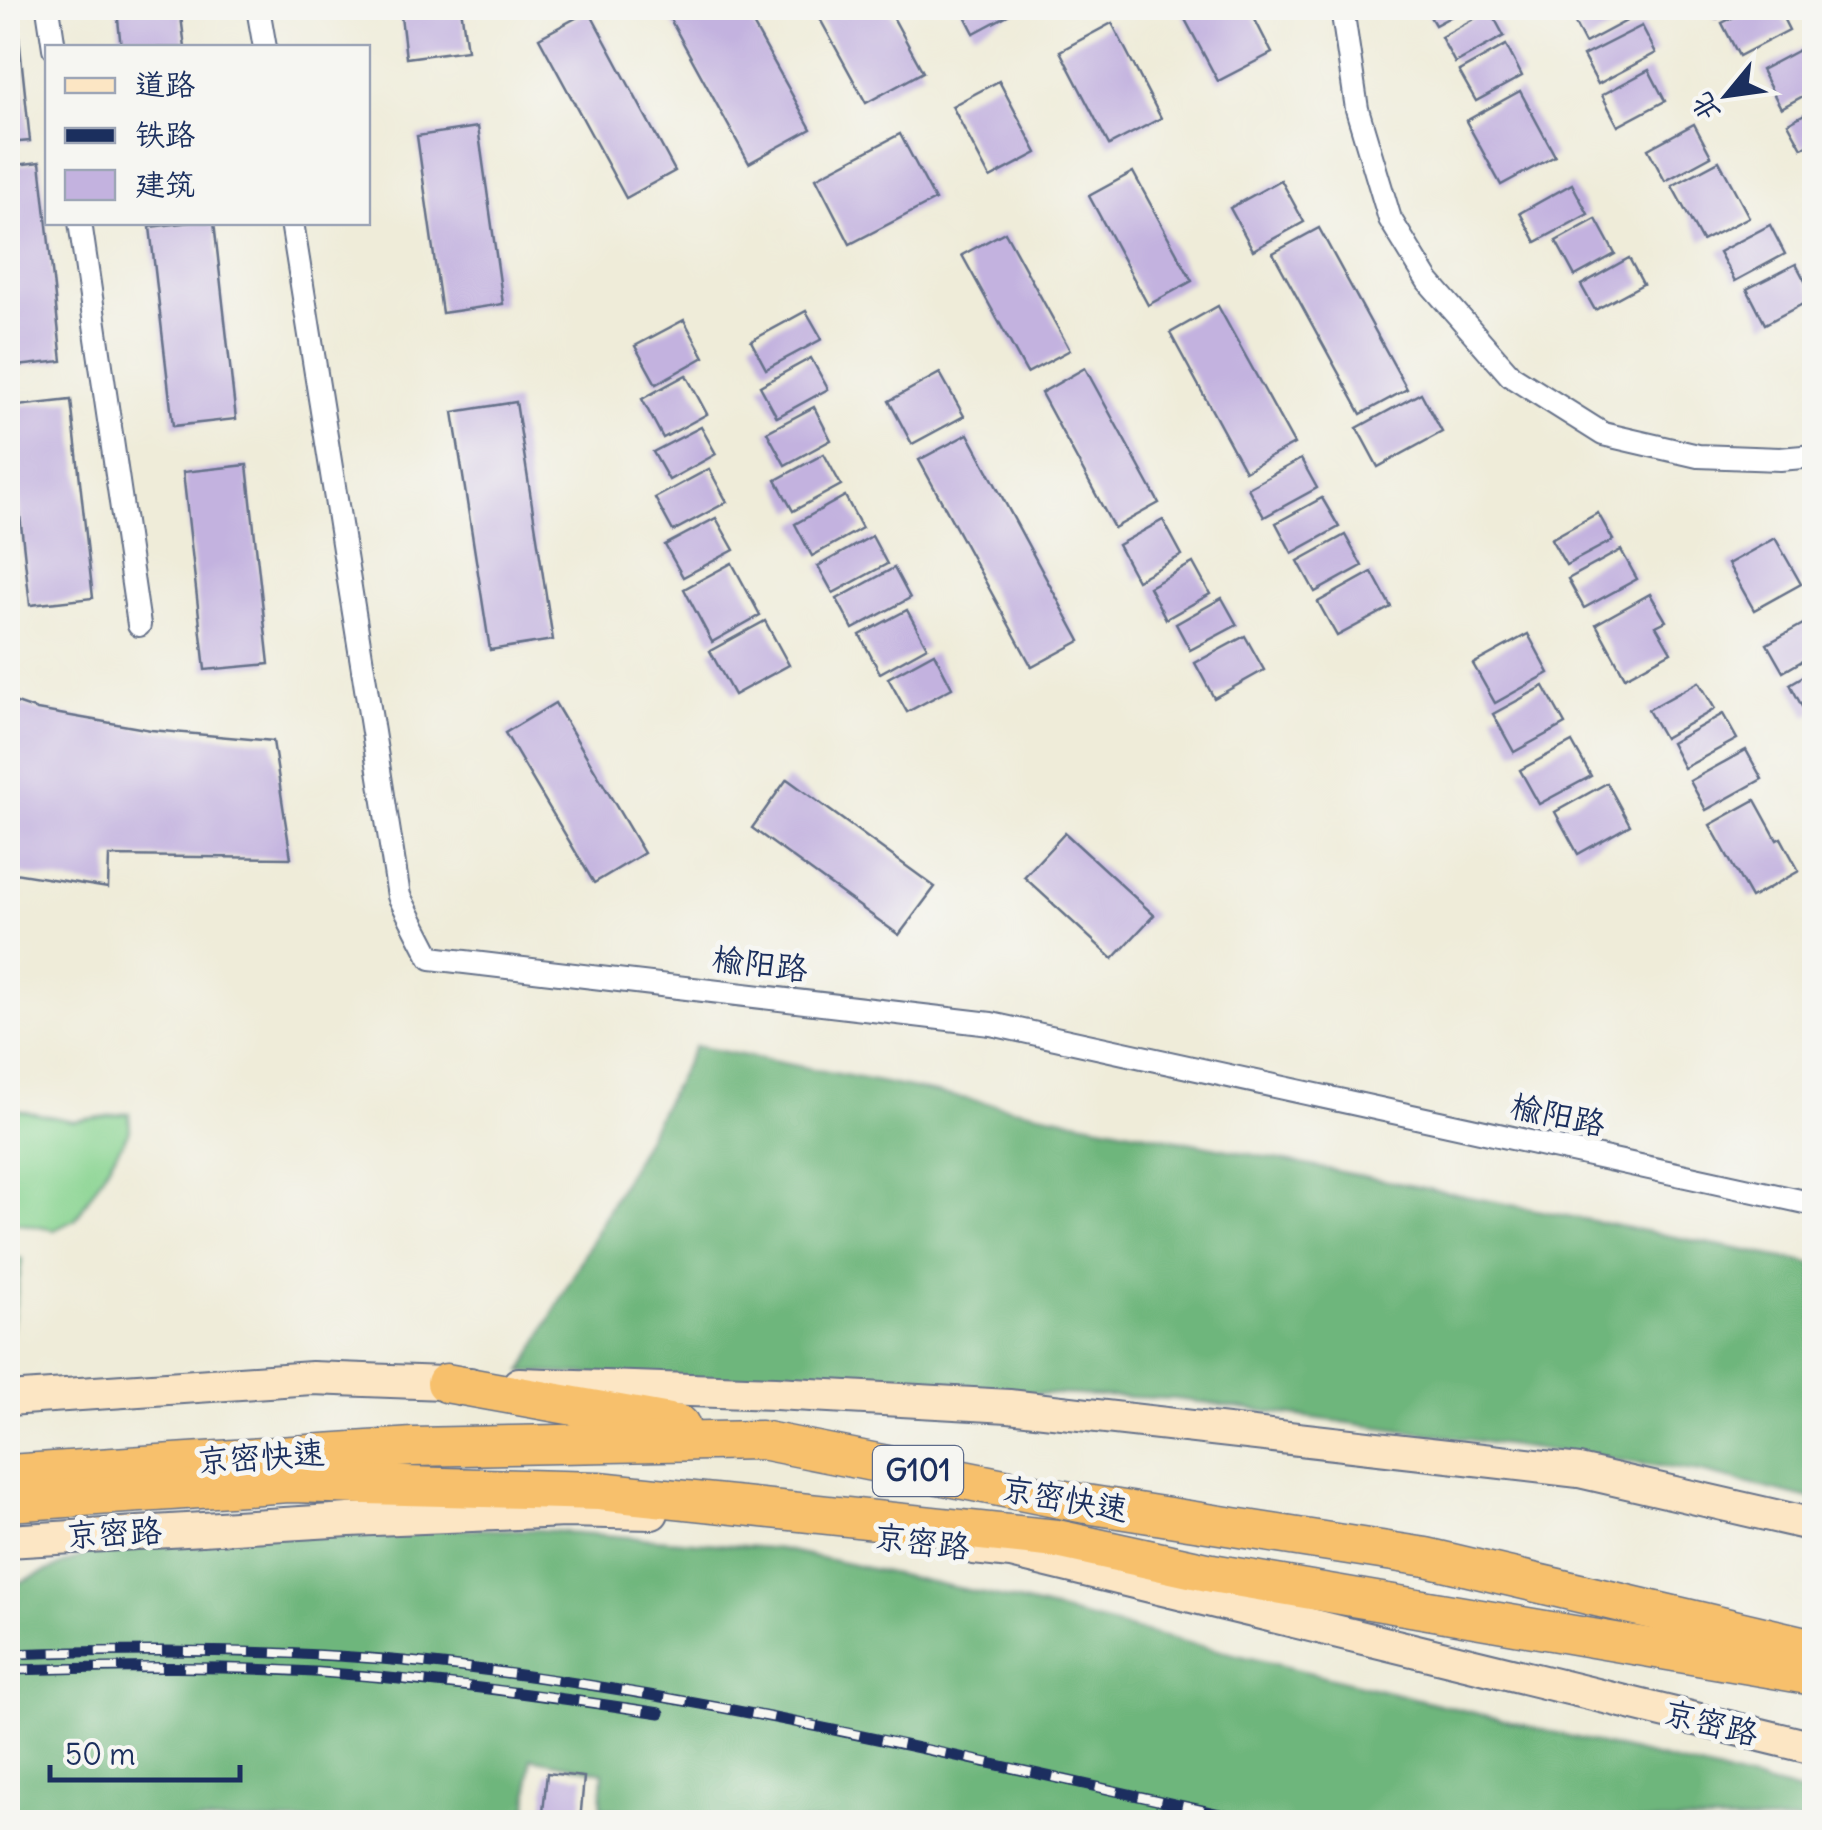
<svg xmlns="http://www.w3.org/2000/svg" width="1822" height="1830" font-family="Delius,'LXGW WenKai TC',sans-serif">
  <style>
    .green { fill: #89d491; stroke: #528278; stroke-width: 2.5 }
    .forest { fill: #6eb67b; stroke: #44726c; stroke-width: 2.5 }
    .building { fill: #c3b2df }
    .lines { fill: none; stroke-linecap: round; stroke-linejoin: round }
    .minor-casing { stroke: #657189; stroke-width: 26 }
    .secondary-casing { stroke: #657189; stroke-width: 36 }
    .trunk-casing { stroke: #657189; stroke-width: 41 }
    .minor { stroke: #fff; stroke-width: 22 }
    .secondary { stroke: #fce6c4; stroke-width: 32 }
    .trunk { stroke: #f7c06c; stroke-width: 38 }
    .rail-casing { stroke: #1b2f5e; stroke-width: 11 }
    .rail { stroke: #f6f6f2; stroke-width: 8; stroke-dasharray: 22; stroke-linecap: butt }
    .labels { text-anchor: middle; stroke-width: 10; stroke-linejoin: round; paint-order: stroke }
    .shield { fill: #f6f6f2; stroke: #5d6b8a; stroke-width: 2.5 }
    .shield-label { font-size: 30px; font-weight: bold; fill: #1b2f5e }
    .street-label { font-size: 32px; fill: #1b2f5e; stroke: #f6f6f2 }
  </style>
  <rect width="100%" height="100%" fill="#f6f6f2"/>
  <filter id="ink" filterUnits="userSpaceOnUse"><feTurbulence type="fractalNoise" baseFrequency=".01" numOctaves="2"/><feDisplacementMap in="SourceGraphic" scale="20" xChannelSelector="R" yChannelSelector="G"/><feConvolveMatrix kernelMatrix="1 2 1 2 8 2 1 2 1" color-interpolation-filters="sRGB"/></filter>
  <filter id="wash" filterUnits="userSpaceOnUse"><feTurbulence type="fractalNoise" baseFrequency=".0048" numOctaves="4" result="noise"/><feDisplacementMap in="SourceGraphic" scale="40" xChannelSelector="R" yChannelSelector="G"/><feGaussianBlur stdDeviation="2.25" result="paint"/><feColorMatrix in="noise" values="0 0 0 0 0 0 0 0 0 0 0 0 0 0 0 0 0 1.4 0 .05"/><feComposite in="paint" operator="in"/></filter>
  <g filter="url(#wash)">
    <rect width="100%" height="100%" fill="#efecd9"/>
    <g class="green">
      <polygon points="8,1108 73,1121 129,1113 130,1130 76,1219 54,1230 8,1221"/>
      <polygon points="8,1256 22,1259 11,1332 8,1331"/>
    </g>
    <g class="forest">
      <polygon points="695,1046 1814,1264 1814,1500 1701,1472 1176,1399 522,1372"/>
      <polygon points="160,1524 541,1530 780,1549 1017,1601 1814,1796 1814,1822 711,1822 601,1808 603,1772 531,1758 527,1822 8,1822 8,1587"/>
    </g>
    <g id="blocks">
      <g class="building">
        <polygon points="8,8 16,8 30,141 8,143"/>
        <polygon points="143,8 180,8 185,48 121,48 117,10"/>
        <polygon points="400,8 461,8 467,50 406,58"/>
        <polygon points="664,8 744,8 811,129 749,163"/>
        <polygon points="814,8 888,8 923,72 866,103"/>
        <polygon points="961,8 1021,8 974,33"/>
        <polygon points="1179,8 1249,8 1272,53 1218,81"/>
        <polygon points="1425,8 1467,8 1435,25"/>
        <polygon points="1587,8 1627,8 1632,18 1585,43 1571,16"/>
        <polygon points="1709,8 1737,8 1716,19"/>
        <polygon points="1752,8 1778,8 1789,30 1739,56 1722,23"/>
        <polygon points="1490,10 1504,36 1455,63 1441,37"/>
        <polygon points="589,11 675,171 626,198 539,38"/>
        <polygon points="1112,23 1161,118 1109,145 1060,51"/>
        <polygon points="1642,26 1656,53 1598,84 1583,56"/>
        <polygon points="1814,42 1814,90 1781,108 1761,70"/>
        <polygon points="1506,45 1522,76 1476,101 1459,71"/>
        <polygon points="1649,70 1665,101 1618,126 1602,95"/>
        <polygon points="999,81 1037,153 990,178 952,106"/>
        <polygon points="1520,91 1555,156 1501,185 1466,121"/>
        <polygon points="1814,109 1814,141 1802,148 1788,123"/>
        <polygon points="1694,124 1711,156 1665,181 1648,149"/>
        <polygon points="478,127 503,304 442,313 417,136"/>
        <polygon points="900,134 935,200 850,244 816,178"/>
        <polygon points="1719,161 1749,217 1702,241 1672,186"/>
        <polygon points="40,162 62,361 8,367 8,166"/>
        <polygon points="1133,172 1192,281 1148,305 1089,196"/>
        <polygon points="1281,180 1304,222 1253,250 1230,208"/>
        <polygon points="1572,184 1588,214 1536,242 1520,213"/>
        <polygon points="1596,219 1615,254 1575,276 1556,241"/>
        <polygon points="191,222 214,222 236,419 173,426 150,227"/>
        <polygon points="1770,225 1785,254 1735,281 1719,252"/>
        <polygon points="1319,228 1407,389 1361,414 1273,253"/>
        <polygon points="1005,232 1070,350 1027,373 962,255"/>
        <polygon points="1629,258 1643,284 1595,310 1581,285"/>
        <polygon points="1796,264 1814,298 1765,324 1747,289"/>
        <polygon points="1218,306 1294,444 1245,471 1170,333"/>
        <polygon points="806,311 822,339 766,369 751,341"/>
        <polygon points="684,320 704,357 656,384 635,346"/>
        <polygon points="811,358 828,389 777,417 760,386"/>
        <polygon points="1085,368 1159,503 1114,528 1041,393"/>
        <polygon points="940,373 964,416 912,444 889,401"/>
        <polygon points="686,375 707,414 663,438 642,399"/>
        <polygon points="1421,393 1442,432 1378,467 1357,428"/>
        <polygon points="71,400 93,598 30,605 8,407"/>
        <polygon points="516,402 553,640 490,650 453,412"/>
        <polygon points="814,407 831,440 785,465 767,432"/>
        <polygon points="701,427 716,454 669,480 653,452"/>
        <polygon points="968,434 1080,641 1032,667 919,460"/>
        <polygon points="824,454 841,485 793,511 776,480"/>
        <polygon points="1301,459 1317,488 1264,517 1248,488"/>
        <polygon points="247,465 269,664 205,670 183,472"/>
        <polygon points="709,469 727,502 673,531 655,498"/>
        <polygon points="845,496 862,528 812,556 795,524"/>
        <polygon points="1322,498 1339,527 1292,553 1276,523"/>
        <polygon points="1598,513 1613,540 1566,565 1551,539"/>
        <polygon points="716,518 734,550 683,577 665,545"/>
        <polygon points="1163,520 1182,555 1137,580 1118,545"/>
        <polygon points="1345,535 1362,566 1315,592 1298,561"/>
        <polygon points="872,536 887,564 833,593 818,566"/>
        <polygon points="1775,538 1801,584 1754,610 1728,564"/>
        <polygon points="1621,550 1637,579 1584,608 1568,579"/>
        <polygon points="732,563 760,615 712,642 684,589"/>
        <polygon points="1193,563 1210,594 1166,619 1149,587"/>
        <polygon points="894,568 910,598 853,629 837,599"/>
        <polygon points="1372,572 1391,607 1337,636 1318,602"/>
        <polygon points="1650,594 1666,621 1656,626 1671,652 1625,677 1596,624"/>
        <polygon points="1222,598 1237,625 1190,650 1176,624"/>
        <polygon points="907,610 927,647 880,673 860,635"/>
        <polygon points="1814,618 1814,654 1783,672 1767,644"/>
        <polygon points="765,621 789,665 734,695 710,651"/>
        <polygon points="1528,634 1549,673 1495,703 1473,664"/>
        <polygon points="1245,636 1264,670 1214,698 1195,663"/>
        <polygon points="934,653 952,688 907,712 888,678"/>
        <polygon points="1814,670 1814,712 1807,716 1790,684"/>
        <polygon points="1699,682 1715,709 1664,738 1648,710"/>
        <polygon points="1544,686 1565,724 1514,752 1493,714"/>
        <polygon points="8,700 37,710 151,730 273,741 291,858 109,856 108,888 8,872"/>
        <polygon points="555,703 644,853 594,883 505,733"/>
        <polygon points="1723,714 1737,739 1684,768 1671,743"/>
        <polygon points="1572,742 1591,776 1539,804 1520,770"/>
        <polygon points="1746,750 1762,779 1706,810 1690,781"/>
        <polygon points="787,779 935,887 899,935 752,828"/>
        <polygon points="1607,783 1630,825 1578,854 1555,812"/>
        <polygon points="1755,800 1777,840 1781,838 1799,871 1751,898 1710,825"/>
        <polygon points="1065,833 1154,915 1113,959 1024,877"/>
        <polygon points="547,1773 584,1777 580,1822 542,1822"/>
      </g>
    </g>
  </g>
  <g filter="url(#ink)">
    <use href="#blocks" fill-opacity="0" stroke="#657189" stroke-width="2.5"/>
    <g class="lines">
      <g class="minor-casing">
        <g id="minor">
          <polyline points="48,8 54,48"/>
          <polyline points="258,8 265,48"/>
          <polyline points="1342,8 1357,109 1390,219 1428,281 1511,376 1603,434 1698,456 1780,459 1814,456"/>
          <polyline points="80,222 139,625"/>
          <polyline points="292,222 399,896 431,958 991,1024 1814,1204"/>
        </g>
      </g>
      <g class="secondary-casing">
        <g id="secondary">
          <polyline points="519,1384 775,1393 1009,1406 1579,1471 1814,1525"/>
          <polyline points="8,1399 312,1378 470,1384"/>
          <polyline points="8,1541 349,1520 566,1511 652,1513"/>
          <polyline points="974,1548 1011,1552 1814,1748"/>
        </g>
      </g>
      <g class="trunk-casing">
        <g id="trunk">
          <polyline points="446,1383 680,1425"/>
          <polyline points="8,1474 413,1447 761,1440 1086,1504 1426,1557 1814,1648"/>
          <polyline points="8,1502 289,1483 599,1491 1057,1539 1212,1573 1814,1676"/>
        </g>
      </g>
      <use href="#minor" class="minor"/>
      <use href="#secondary" class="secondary"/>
      <use href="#trunk" class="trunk"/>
      <g class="rail-casing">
        <g id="rail">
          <path d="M8 1654C144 1649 288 1649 424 1663 705 1693 981 1763 1257 1822"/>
          <path d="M8 1670C119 1667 231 1665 342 1674 449 1682 555 1697 660 1713"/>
        </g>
      </g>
      <use href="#rail" class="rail"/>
    </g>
  </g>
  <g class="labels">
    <rect class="shield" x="873" y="1446" width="90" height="50" rx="8"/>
    <g class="shield-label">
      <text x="918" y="1481">G101</text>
    </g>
    <g class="street-label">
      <text transform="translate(760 964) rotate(7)" y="11">榆阳路</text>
      <text transform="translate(1558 1115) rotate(12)" y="11">榆阳路</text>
      <text transform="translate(261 1457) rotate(-4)" y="11">京密快速</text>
      <text transform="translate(1065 1499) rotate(10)" y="11">京密快速</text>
      <text transform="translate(114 1533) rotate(-3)" y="11">京密路</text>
      <text transform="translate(922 1542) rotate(7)" y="11">京密路</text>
      <text transform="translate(1711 1723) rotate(14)" y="11">京密路</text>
    </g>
  </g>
  <rect width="1822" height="1830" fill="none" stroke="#f6f6f2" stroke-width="40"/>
  <rect x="45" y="45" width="325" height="180" fill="#f6f6f2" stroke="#9ea6b7" stroke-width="2.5"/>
  <rect x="65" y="78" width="50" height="15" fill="#fce6c4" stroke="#9ea6b7" stroke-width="2.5"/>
  <text x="135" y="95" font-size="30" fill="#1b2f5e">道路</text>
  <rect x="65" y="128" width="50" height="15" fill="#1b2f5e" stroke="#9ea6b7" stroke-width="2.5"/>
  <text x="135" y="145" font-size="30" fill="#1b2f5e">铁路</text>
  <rect x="65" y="170" width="50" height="30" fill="#c3b2df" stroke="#9ea6b7" stroke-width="2.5"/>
  <text x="135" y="195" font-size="30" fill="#1b2f5e">建筑</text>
  <g transform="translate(1727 95) rotate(241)" stroke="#f6f6f2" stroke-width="8" paint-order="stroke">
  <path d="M0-8L18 38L0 25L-18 38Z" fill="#1b2f5e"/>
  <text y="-15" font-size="28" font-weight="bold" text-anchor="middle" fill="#1b2f5e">北</text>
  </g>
  <path d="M50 1765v15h190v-15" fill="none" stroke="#1b2f5e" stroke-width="5"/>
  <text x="65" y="1765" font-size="30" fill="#1b2f5e" stroke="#f6f6f2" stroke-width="8" paint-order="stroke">50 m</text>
</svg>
